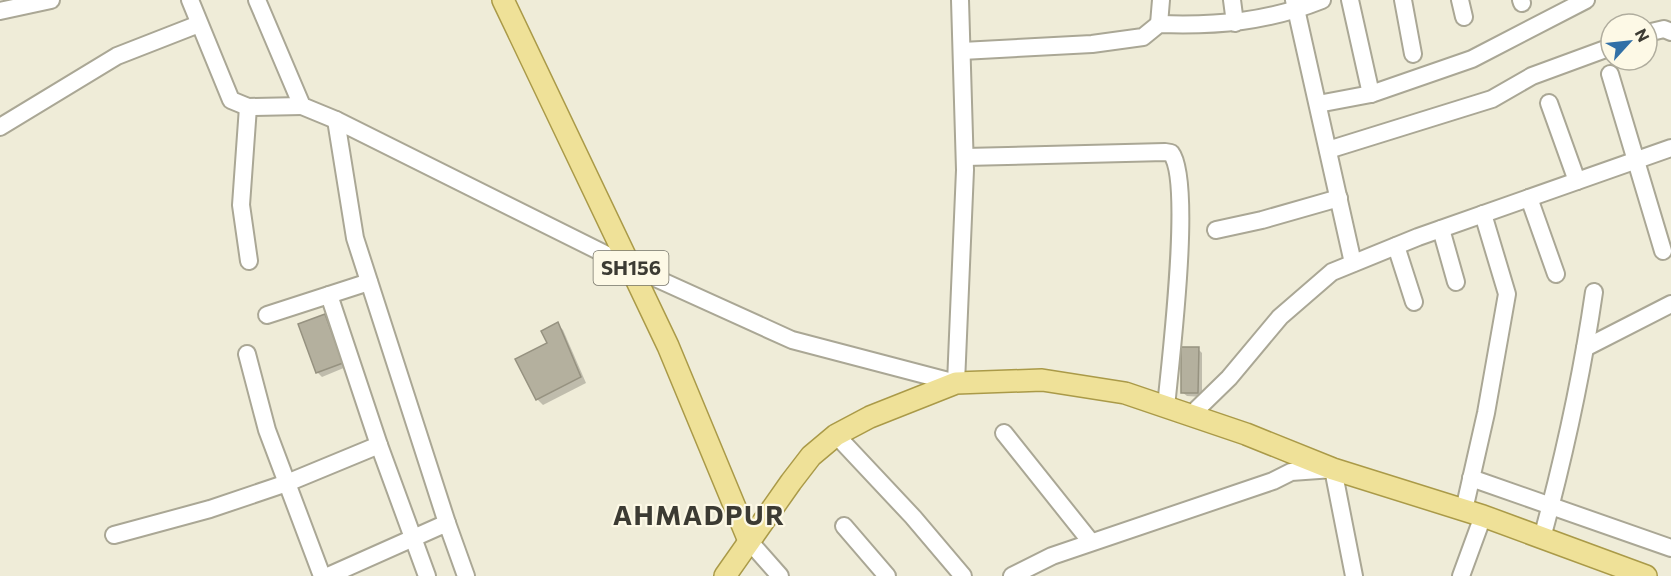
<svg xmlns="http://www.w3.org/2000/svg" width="1671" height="576" font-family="Commissioner,sans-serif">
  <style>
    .shadow { fill: #0003 }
    .building { fill: #b4b09e; stroke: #969280; stroke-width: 1.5 }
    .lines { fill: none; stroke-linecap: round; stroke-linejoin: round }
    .minor-casing { stroke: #aaa795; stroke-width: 20 }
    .major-casing { stroke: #aa9a48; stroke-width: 24 }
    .minor { stroke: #fff; stroke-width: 16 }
    .major { stroke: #efe198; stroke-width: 21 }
    .labels { text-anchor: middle; stroke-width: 4.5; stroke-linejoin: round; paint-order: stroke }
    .shield { fill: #fdf9e6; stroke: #767469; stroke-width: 1.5 }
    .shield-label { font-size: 20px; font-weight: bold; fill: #3c3b33 }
    .district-label { font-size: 27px; font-weight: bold; letter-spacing: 1.5px; fill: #3c3b33; stroke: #fdf9e6 }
  </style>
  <rect width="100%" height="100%" fill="#efecd8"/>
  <g class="shadow">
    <polygon points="324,316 328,320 346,367 322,377 317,372"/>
    <polygon points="557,324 563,330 586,383 543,405 537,399 549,344"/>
    <polygon points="1198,349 1202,353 1202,397 1187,396 1182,392"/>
  </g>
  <g class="building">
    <polygon points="325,314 343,363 316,373 298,324"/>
    <polygon points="558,322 581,377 536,400 515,359 547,343 541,331"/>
    <polygon points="1181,347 1199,347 1198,393 1181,393"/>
  </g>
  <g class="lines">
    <g class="minor-casing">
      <g id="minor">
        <polyline points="190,0 231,100 248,107 302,106"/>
        <polyline points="257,0 302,106 336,120"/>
        <polyline points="1232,0 1235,23"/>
        <polyline points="1294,0 1353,263"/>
        <polyline points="1350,0 1371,94"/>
        <polyline points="1403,0 1413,54"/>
        <polyline points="1460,0 1464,17"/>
        <polyline points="1521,0 1522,3"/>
        <polyline points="0,11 51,0"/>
        <polyline points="1159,24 1161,0"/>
        <polyline points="1647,33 1664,29 1671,32"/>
        <path d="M962 51 1092 44 1143 37 1159 24C1217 26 1267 22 1322 0"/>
        <polyline points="1610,74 1663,251"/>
        <polyline points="1549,103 1577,181"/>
        <polyline points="1318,104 1371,94 1472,59 1586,0"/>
        <polyline points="248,107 241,205 249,261"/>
        <polyline points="0,127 117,56 199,24"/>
        <polyline points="1328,150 1492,99 1532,76 1611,47"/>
        <path d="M965 157 1165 152 1171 153C1193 181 1170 364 1166 407"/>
        <polyline points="1529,198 1556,274"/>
        <polyline points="1441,229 1456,282"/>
        <polyline points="1216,230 1262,220 1339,198"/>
        <polyline points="1396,246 1414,302"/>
        <polyline points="329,295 379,445 427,576"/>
        <polyline points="267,315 369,282"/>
        <polyline points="1585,348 1671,304"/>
        <polyline points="247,354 267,430 322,576"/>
        <polyline points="1191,415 1229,378 1280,317 1332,272 1418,237 1671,148"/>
        <polyline points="1004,433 1091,542"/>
        <polyline points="836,435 913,517 963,576"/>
        <polyline points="1471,478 1671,548"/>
        <polyline points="1464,510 1486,413 1507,294 1483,214"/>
        <polyline points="447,523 355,238 336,120 631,267 792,340 956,383 965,170 960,0"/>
        <polyline points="844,526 887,576"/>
        <polyline points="114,535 210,509 287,483 379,445"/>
        <path d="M1542 538C1564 457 1582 375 1594 292"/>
        <polyline points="749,541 780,576"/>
        <polyline points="328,576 447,523 466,576"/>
        <polyline points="1012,576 1052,556 1273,481 1291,472 1333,469 1354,576"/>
        <polyline points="1461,576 1483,516"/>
      </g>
    </g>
    <g class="major-casing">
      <g id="major">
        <polyline points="503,0 668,346 749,541"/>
        <polyline points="725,576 791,482 811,456 836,435 870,417 956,383 1042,380 1125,393 1246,434 1333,469 1483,516 1646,576"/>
      </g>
    </g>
    <use href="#minor" class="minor"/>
    <use href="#major" class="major"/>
  </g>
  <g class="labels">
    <rect class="shield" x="593.5" y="251" width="75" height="34" rx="4.5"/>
    <g class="shield-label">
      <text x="631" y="275">SH156</text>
    </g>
    <g class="district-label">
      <text x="699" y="525">AHMADPUR</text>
    </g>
  </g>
  <g transform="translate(1629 42) rotate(63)"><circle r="28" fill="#fdf9e6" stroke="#b0ad9e" stroke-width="1.5"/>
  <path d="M0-4.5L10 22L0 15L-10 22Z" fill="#3170a7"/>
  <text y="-9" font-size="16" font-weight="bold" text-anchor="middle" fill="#3c3b33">N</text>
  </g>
</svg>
